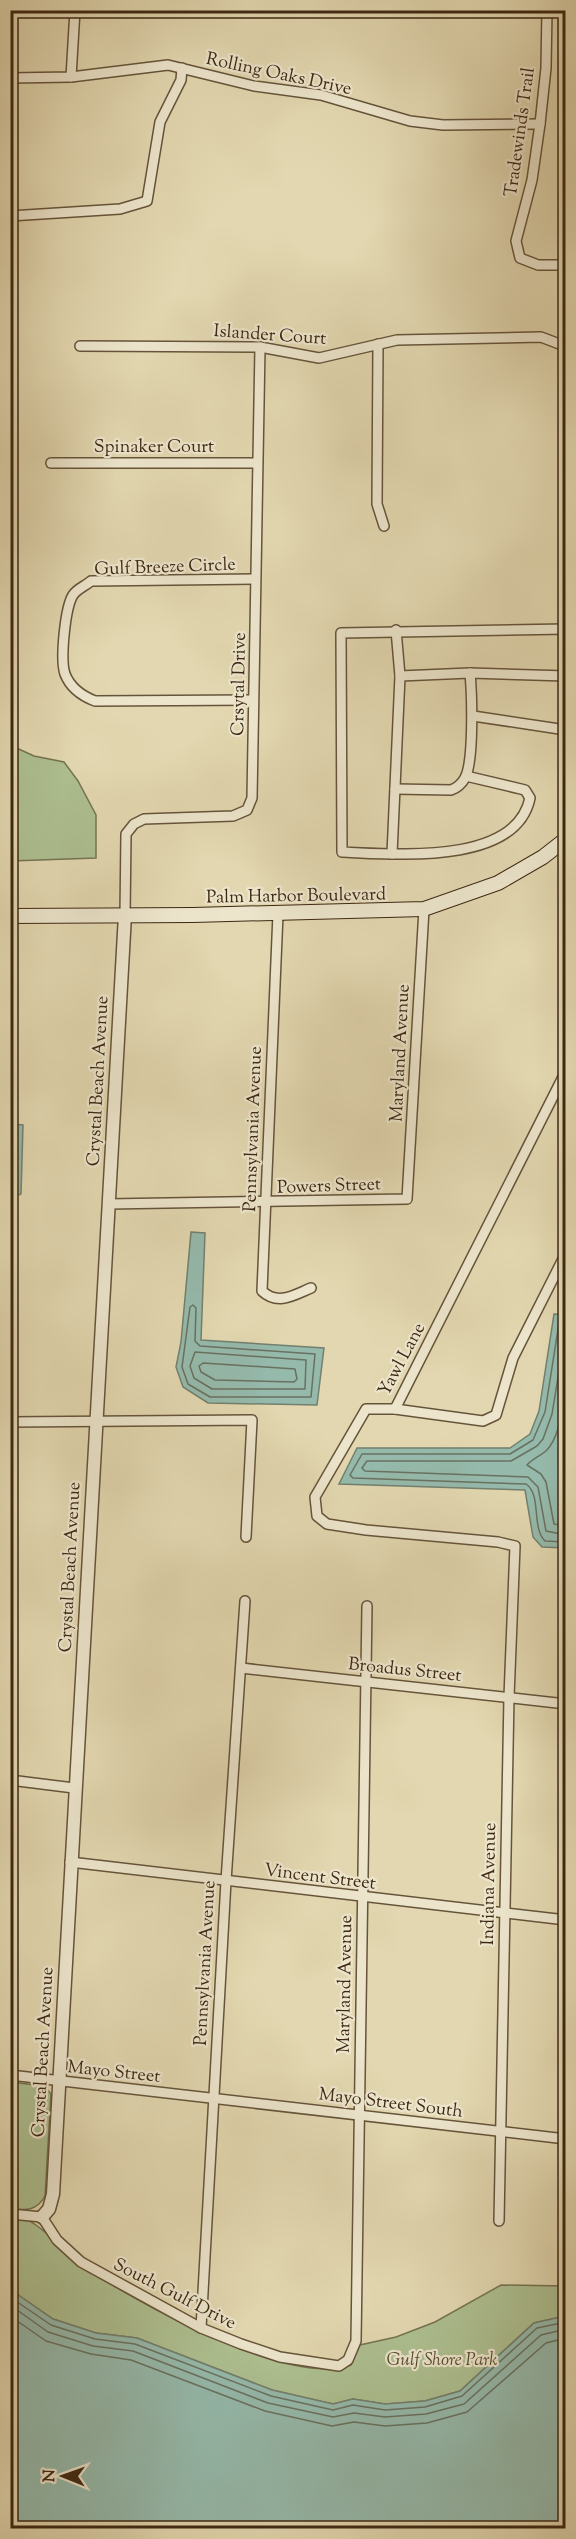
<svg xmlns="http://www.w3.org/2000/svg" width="576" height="2539" font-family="'Sorts Mill Goudy',serif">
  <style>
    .green { fill: #adbf90; stroke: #757452; stroke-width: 1.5 }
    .water { fill: #95baac; stroke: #72806f; stroke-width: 1.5 }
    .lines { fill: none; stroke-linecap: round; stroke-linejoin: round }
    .shore { stroke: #697160; stroke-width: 1.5 }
    .minor-casing { stroke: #66543a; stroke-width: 12 }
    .tertiary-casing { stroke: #66543a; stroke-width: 15 }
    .secondary-casing { stroke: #3d2813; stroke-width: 16 }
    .minor { stroke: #ece5cc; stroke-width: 9 }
    .tertiary { stroke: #ece5cc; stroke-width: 12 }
    .secondary { stroke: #ece5cc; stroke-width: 14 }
    .labels { text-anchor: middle; stroke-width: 4.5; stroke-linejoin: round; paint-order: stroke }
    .street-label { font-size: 18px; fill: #3d2813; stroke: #ece5cc }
    .park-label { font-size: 18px; font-style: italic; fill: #594e32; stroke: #ece5cc }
  </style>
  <rect width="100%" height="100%" fill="#e2d7b0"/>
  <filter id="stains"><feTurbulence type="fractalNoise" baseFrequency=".00333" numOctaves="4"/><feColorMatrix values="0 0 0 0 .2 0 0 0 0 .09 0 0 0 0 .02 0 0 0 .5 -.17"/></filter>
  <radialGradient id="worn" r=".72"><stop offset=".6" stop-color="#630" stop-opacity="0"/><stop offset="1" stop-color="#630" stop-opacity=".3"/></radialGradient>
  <g class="green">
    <polygon points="10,745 34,756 64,762 78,781 96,815 96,858 11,861"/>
    <path d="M10 2082 44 2086 51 2094 45 2196C37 2211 25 2211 11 2208Z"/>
    <path d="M11 2214C40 2219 59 2249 83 2266 135 2302 289 2388 351 2365L360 2345 396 2337 435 2322 501 2285 565 2286 566 2316 534 2323 460 2391 425 2401 385 2404 353 2399 333 2404 272 2390 137 2338 96 2333 53 2319 11 2290Z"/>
  </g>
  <g class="water">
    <polygon points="11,1124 23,1125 21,1194 11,1198"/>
    <polygon points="191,1232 205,1233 201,1340 324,1348 317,1405 208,1403 183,1387 176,1367 181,1342"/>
    <polygon points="554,1314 566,1315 565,1548 542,1547 533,1537 525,1490 339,1484 357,1448 510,1448 530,1434 539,1411"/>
    <polygon points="11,2290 53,2319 96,2333 137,2338 272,2390 333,2404 353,2399 385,2404 425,2401 460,2391 534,2323 565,2316 565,2528 11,2528"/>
  </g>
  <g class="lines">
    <g class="shore">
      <polyline points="10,1130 17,1133 15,1188 10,1191"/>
      <polygon points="193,1305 196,1308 195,1341 200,1346 315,1354 311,1397 210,1397 188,1384 182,1367 190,1307"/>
      <path d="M566 1320 559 1323 545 1412 533 1440 510 1454H362L350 1475 353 1478 526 1484C542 1495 531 1527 545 1541L566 1542"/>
      <polyline points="566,1329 552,1414 543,1439 537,1446 511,1461 367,1461 362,1468 365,1471 528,1477 538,1487 546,1531 566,1535"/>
      <polygon points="195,1352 306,1360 305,1389 212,1389 194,1378 190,1366"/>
      <polygon points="203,1363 295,1369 297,1379 294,1382 215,1380 201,1372 199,1366"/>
      <path d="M566 1387C562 1406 561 1436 546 1451 540 1456 532 1459 527 1465L541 1474 546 1482 554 1524 566 1526"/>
      <polyline points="10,2297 51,2325 95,2339 135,2344 271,2396 333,2410 353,2405 385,2410 425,2407 462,2396 537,2328 566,2322"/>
      <polyline points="10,2305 48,2332 93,2346 133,2351 268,2403 333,2417 354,2413 385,2417 426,2414 464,2404 541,2335 566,2329"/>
      <polyline points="10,2316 46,2341 91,2354 131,2360 265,2411 332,2426 354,2422 385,2426 427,2423 467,2412 546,2343 566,2338"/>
    </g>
    <g class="minor-casing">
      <g id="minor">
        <polyline points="547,10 546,68 540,124 532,180 516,241 520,258 538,265 566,265"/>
        <polyline points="71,77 75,10"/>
        <polyline points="10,78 71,77 168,65 254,86 321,95 410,121 443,125 540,124"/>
        <polyline points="10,216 120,209 147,201 160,122 181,80 182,68"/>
        <polyline points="378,344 377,504 384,526"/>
        <polyline points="80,346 260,347 319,358 397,340 541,337 562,345"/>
        <polyline points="51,463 257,463"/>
        <polyline points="400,676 470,673 566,676"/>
        <path d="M253 700 95 701C82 696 70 687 65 674 60 660 65 608 73 595 78 588 84 587 91 581L255 579"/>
        <polyline points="473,716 566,730"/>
        <path d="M466 776 525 790 530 798C516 866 394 854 342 852L341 633 566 629"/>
        <path d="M395 789 451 790C457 788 461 785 465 778 474 761 472 695 470 673"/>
        <polyline points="392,854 400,676 396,630"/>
        <path d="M278 914 262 1291C278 1306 294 1295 311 1288"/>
        <polyline points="125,915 126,834 134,824 144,819 233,816 247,810 252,798 260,347"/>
        <polyline points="108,1204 407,1199 424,909"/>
        <polyline points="395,1409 566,1071"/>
        <polyline points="10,1422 252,1420 246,1537"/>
        <polyline points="241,1668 566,1704"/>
        <polyline points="10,1780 74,1788"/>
        <polyline points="70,1862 566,1920"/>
        <polyline points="10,2075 566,2139"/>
        <polyline points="10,2214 42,2217 57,2240 81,2262 201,2328 241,2344 280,2357 339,2366 348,2360 356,2341 367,1606"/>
        <polyline points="499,2221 509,1697 515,1546 498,1542 366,1530 327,1524 317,1516 315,1497 366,1409 395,1409 483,1421 496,1415 513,1358 566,1253"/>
        <polyline points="201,2328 226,1881 245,1601"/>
      </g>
    </g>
    <g class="tertiary-casing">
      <polyline id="tertiary" points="42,2217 49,2209 53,2194 125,915"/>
    </g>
    <g class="secondary-casing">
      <polyline id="secondary" points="10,916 193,915 424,909 498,883 543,857 566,839"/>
    </g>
    <use href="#minor" class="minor"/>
    <use href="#tertiary" class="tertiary"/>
    <use href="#secondary" class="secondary"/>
  </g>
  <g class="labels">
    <g class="street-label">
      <text transform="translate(279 73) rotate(12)" y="6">Rolling Oaks Drive</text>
      <text transform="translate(519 132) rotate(-82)" y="6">Tradewinds Trail</text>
      <text transform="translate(270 334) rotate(4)" y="6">Islander Court</text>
      <text x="154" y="452">Spinaker Court</text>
      <text transform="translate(165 566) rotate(-2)" y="6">Gulf Breeze Circle</text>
      <text transform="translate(238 684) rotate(-89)" y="6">Crsytal Drive</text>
      <text transform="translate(296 895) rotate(-1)" y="6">Palm Harbor Boulevard</text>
      <text transform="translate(399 1053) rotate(-87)" y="6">Maryland Avenue</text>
      <text transform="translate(97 1081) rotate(-87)" y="6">Crystal Beach Avenue</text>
      <text transform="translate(252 1129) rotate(-88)" y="6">Pennsylvania Avenue</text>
      <text transform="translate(329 1185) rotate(-2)" y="6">Powers Street</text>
      <text transform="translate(401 1359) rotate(-62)" y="6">Yawl Lane</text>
      <text transform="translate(69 1567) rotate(-87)" y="6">Crystal Beach Avenue</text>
      <text transform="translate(405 1669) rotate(6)" y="6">Broadus Street</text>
      <text transform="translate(320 1876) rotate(7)" y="6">Vincent Street</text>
      <text transform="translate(488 1884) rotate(-89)" y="6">Indiana Avenue</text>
      <text transform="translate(204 1963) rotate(-87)" y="6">Pennsylvania Avenue</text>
      <text transform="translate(344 1984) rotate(-89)" y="6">Maryland Avenue</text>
      <text transform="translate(42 2052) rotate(-87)" y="6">Crystal Beach Avenue</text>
      <text transform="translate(114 2071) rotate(6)" y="6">Mayo Street</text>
      <text transform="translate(391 2102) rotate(7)" y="6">Mayo Street South</text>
      <text transform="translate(175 2293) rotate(27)" y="6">South Gulf Drive</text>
    </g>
    <g class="park-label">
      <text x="442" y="2365">Gulf Shore Park</text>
    </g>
  </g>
  <rect width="576" height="2539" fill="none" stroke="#e2d7b0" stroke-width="36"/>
  <rect x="12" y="12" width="552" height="2515" fill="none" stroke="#3d2813" stroke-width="3"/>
  <rect x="18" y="18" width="540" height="2503" fill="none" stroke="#3d2813" stroke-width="1.5"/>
  <g transform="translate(63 2476) rotate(271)" stroke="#ece5cc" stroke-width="4.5" paint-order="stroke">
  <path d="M0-4.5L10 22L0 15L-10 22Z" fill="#3d2813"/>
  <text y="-9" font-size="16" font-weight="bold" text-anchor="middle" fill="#3d2813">N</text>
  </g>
  <rect width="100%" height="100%" filter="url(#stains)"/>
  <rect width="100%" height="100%" fill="url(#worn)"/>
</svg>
